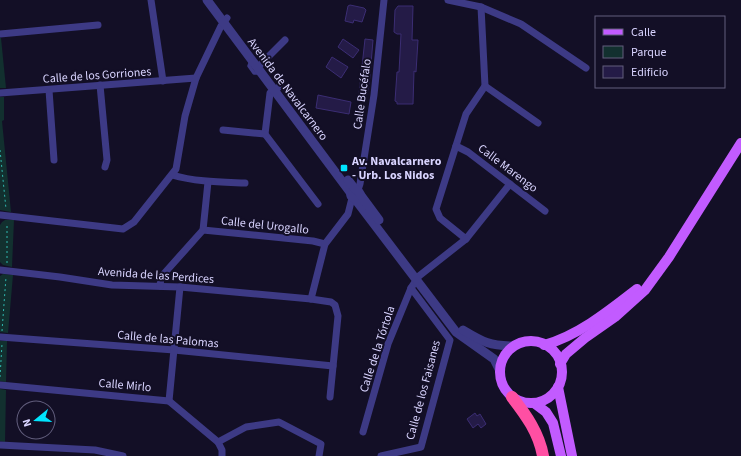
<svg xmlns="http://www.w3.org/2000/svg" width="741" height="456" font-family="'Source Sans 3',sans-serif">
  <style>
    .green { fill: #12302f }
    .building { fill: #241b47; stroke: #3b2d73 }
    .lines { fill: none; stroke-linecap: round; stroke-linejoin: round }
    .path { stroke: #2fb8b0; stroke-width: 1; stroke-dasharray: 2 3; stroke-linecap: butt }
    .service { stroke: #3d3a85; stroke-width: 3.5 }
    .minor { stroke: #3d3a85; stroke-width: 7 }
    .tertiary { stroke: #3d3a85; stroke-width: 9 }
    .primary { stroke: #c25bff; stroke-width: 10 }
    .motorway { stroke: #ff4fa3; stroke-width: 12 }
    .poi-dot { fill: #00e5ff; stroke: #130f26; stroke-width: 1.5 }
    .labels { text-anchor: middle; stroke-width: 4; stroke-linejoin: round; paint-order: stroke }
    .street-label { font-size: 12px; fill: #d9d4ff; stroke: #130f26 }
    .poi-label { font-size: 12px; font-weight: bold; fill: #d9d4ff; stroke: #130f26; text-anchor: start }
  </style>
  <rect width="100%" height="100%" fill="#130f26"/>
  <g class="green">
    <polygon points="0,38 1,38 6,88 0,88"/>
    <polygon points="0,97 4,97 4,120 2,121 11,212 0,210"/>
    <polygon points="5,220 14,220 12,267 3,265 0,262 0,225 2,222"/>
    <polygon points="3,274 13,275 8,333 0,332 0,276"/>
    <polygon points="0,341 7,341 6,382 0,381"/>
    <polygon points="0,389 6,390 5,442 0,441"/>
  </g>
  <g class="building">
    <polygon points="350,5 364,8 366,10 362,22 354,20 353,23 345,21 348,6"/>
    <polygon points="398,6 413,6 412,40 418,40 416,72 414,71 413,104 397,104 397,102 395,101 397,72 399,72 401,34 397,34 394,32 395,10"/>
    <polygon points="343,39 359,50 353,58 338,47"/>
    <polygon points="365,39 373,40 370,76 367,95 359,94"/>
    <polygon points="332,57 348,67 341,78 326,67"/>
    <polygon points="318,95 351,102 349,114 316,108"/>
    <polygon points="475,413 477,416 480,414 486,424 481,428 478,424 473,428 467,419"/>
  </g>
  <g class="lines">
    <g class="path">
      <polyline points="0,150 6,209"/>
      <polyline points="7,263 7,223"/>
      <polyline points="2,331 6,277"/>
      <polyline points="0,377 2,344"/>
    </g>
    <polyline class="service" points="251,61 249,66 254,73 260,73"/>
    <g class="minor">
      <polyline points="151,0 163,81"/>
      <polyline points="448,0 481,7 521,24 586,68"/>
      <polyline points="481,7 485,86 466,114 436,209 440,218 466,239 510,184"/>
      <polyline points="0,34 98,25"/>
      <polyline points="261,64 285,40"/>
      <polyline points="100,85 107,160 105,167"/>
      <polyline points="485,86 538,123"/>
      <polyline points="279,87 270,93 265,134 318,204"/>
      <polyline points="49,90 54,160"/>
      <polyline points="0,93 196,78"/>
      <polyline points="223,130 265,134"/>
      <polyline points="456,146 468,152 545,211"/>
      <path d="M172 175C196 182 220 182 245 183"/>
      <polyline points="358,190 360,184 374,95 384,0"/>
      <polyline points="0,215 123,229 134,222 176,169 185,116 196,78 221,26 227,18"/>
      <polyline points="203,230 313,241 325,244"/>
      <polyline points="0,270 60,277 112,285 180,287 311,299 331,302 335,305 338,316 330,397"/>
      <polyline points="160,286 161,277 203,230 208,182"/>
      <polyline points="311,299 325,244 348,214 352,198"/>
      <polyline points="0,337 174,350 333,366"/>
      <polyline points="0,385 169,401 218,442 222,450 222,456"/>
      <polyline points="169,401 180,287"/>
      <polyline points="363,432 388,344 411,288 419,276 466,239"/>
      <polyline points="218,442 246,427 279,422 321,444 319,456"/>
      <polyline points="0,445 95,450 123,456"/>
      <polyline points="381,456 421,447 450,340 411,288"/>
    </g>
    <g class="tertiary">
      <polyline points="207,0 350,192 351,196 355,199 456,332 494,359 500,371"/>
      <polyline points="348,180 355,189 359,192 362,197 379,220"/>
      <path d="M463 330C483 342 490 346 514 346"/>
    </g>
    <g class="primary">
      <circle cx="531" cy="372" r="31"/>
      <path d="M544 345C578 336 610 310 637 289"/>
      <polyline points="560,364 566,354 585,338 615,317 645,290 669,257 741,143"/>
      <polyline points="558,387 572,456"/>
      <polyline points="534,403 546,412 553,423 561,456"/>
    </g>
    <path class="motorway" d="M512 397C526 415 539 433 543 456"/>
  </g>
  <rect class="poi-dot" x="340" y="164" width="8" height="8" rx="2"/>
  <g class="labels">
    <g class="street-label">
      <text transform="translate(97 75) rotate(-4)" y="4">Calle de los Gorriones</text>
      <text transform="translate(288 89) rotate(53)" y="4">Avenida de Navalcarnero</text>
      <text transform="translate(362 94) rotate(-82)" y="4">Calle Bucéfalo</text>
      <text transform="translate(508 168) rotate(37)" y="4">Calle Marengo</text>
      <text transform="translate(265 225) rotate(6)" y="4">Calle del Urogallo</text>
      <text transform="translate(156 275) rotate(4)" y="4">Avenida de las Perdices</text>
      <text transform="translate(168 339) rotate(5)" y="4">Calle de las Palomas</text>
      <text transform="translate(377 349) rotate(-72)" y="4">Calle de la Tórtola</text>
      <text transform="translate(125 385) rotate(5)" y="4">Calle Mirlo</text>
      <text transform="translate(423 390) rotate(-75)" y="4">Calle de los Faisanes</text>
    </g>
    <g class="poi-label">
      <text x="352" y="165">Av. Navalcarnero<tspan x="352" dy="14">- Urb. Los Nidos</tspan></text>
    </g>
  </g>
  <rect x="595" y="16" width="130" height="72" fill="#130f26" stroke="#625e7d"/>
  <rect x="603" y="29" width="20" height="6" fill="#c25bff" stroke="#625e7d"/>
  <text x="631" y="36" font-size="12" fill="#d9d4ff">Calle</text>
  <rect x="603" y="46" width="20" height="12" fill="#12302f" stroke="#625e7d"/>
  <text x="631" y="56" font-size="12" fill="#d9d4ff">Parque</text>
  <rect x="603" y="66" width="20" height="12" fill="#241b47" stroke="#625e7d"/>
  <text x="631" y="76" font-size="12" fill="#d9d4ff">Edificio</text>
  <g transform="translate(36 420) rotate(252)"><circle r="19" fill="#130f26" stroke="#625e7d"/>
  <path d="M0-3L7 15L0 10L-7 15Z" fill="#00e5ff"/>
  <text y="-6" font-size="11" font-weight="bold" text-anchor="middle" fill="#d9d4ff">N</text>
  </g>
</svg>
